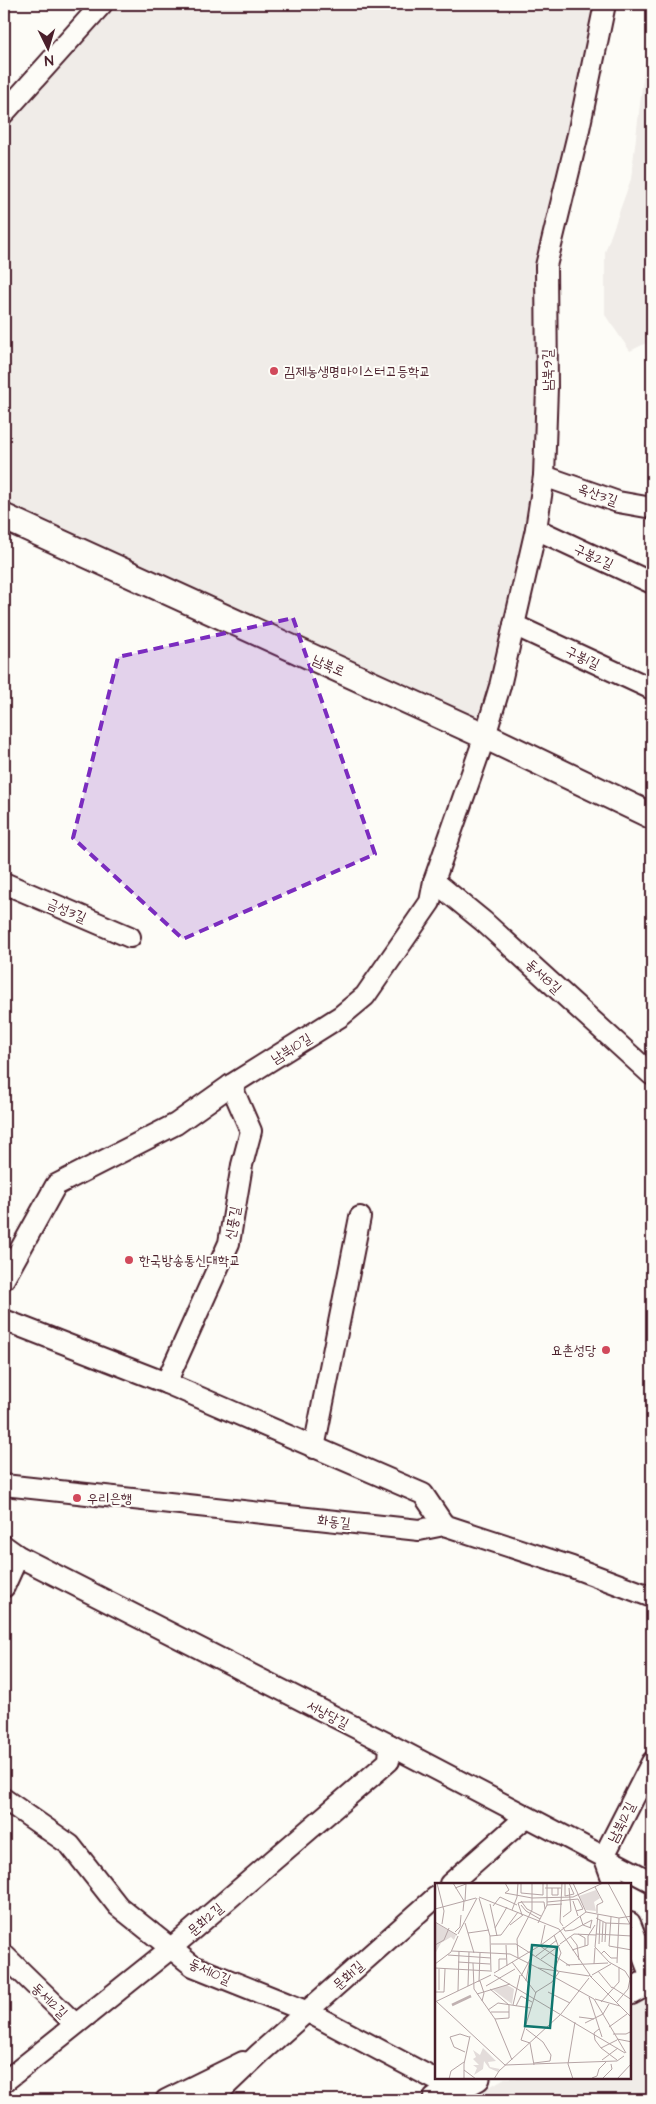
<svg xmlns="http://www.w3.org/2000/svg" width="656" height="2104" font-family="'Architects Daughter','Poor Story',sans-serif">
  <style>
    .built { fill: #f0ece8 }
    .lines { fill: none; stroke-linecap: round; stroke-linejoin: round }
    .minor-casing { stroke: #4a1f2b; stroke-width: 24 }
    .major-casing { stroke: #4a1f2b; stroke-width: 29 }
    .minor { stroke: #fdfcf7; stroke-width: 20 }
    .major { stroke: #fdfcf7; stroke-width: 25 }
    .marked { fill: #7b2cbf; fill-opacity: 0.2; stroke: #7b2cbf; stroke-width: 4; stroke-dasharray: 10 6; stroke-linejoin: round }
    .poi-dot { fill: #d1495b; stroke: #fdfcf7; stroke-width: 2 }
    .labels { text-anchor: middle; stroke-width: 4; stroke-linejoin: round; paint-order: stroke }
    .street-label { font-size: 14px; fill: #4a1f2b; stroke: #fdfcf7 }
    .poi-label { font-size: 14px; fill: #4a1f2b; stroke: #fdfcf7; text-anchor: start }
    .inset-river { fill: none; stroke: #c0b1b1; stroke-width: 2.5 }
    .inset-road { fill: none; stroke: #b5a4a5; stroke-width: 1 }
    .view { fill: #0f766e; fill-opacity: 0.15; stroke: #0f766e; stroke-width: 2.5 }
    .inset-edge { fill: none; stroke: #4a1f2b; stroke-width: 2.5 }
  </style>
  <rect width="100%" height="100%" fill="#fdfcf7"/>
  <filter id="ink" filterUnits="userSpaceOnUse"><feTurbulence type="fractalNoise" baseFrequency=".02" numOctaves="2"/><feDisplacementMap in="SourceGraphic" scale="10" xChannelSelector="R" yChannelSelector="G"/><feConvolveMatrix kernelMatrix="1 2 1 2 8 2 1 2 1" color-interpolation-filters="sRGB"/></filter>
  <g filter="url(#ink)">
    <g class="built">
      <polygon points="102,4 607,4 546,266 544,476 485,736 4,515 4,113"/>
      <polygon points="652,4 652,340 630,351 605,315 605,252 631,179"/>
      <polygon points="652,1994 652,2100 466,2100 505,2078 630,2078 630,2006"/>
    </g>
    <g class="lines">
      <g class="minor-casing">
        <g id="minor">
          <polyline points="4,113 102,4"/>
          <polyline points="544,476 618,502 652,508"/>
          <polyline points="536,529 652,583"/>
          <polyline points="514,625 652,689"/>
          <polyline points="434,881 483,921 652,1075"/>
          <polyline points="4,883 130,937"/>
          <polyline points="4,1279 56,1185 176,1124 231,1085 341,1016 365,996 430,902 434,881 485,736 500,686 536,529 544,476 547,387 546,266 578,134 605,4"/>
          <polyline points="4,1320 166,1383 423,1494 444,1525"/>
          <polyline points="166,1383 229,1243 242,1165 251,1131 231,1085"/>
          <polyline points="314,1448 360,1217"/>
          <polyline points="4,1485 419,1530 444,1525 572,1567 652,1597"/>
          <polyline points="4,1546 18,1556 390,1745 652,1882"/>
          <polyline points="4,1587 18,1556"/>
          <polyline points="4,1799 70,1845 118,1906 193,1966 308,2012 455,2090"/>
          <polyline points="450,1884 526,1817"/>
          <polyline points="614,1884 604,1856 652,1762"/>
          <polyline points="630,1923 652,1980"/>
          <polyline points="4,1955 75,2024"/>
          <polyline points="4,2082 170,1949 389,1761 390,1745"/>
          <polyline points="166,2100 243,2062"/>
          <polyline points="211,2100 260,2053 436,1897"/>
        </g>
      </g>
      <g class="major-casing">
        <g id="major">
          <polyline points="4,517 485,736 652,816"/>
          <polyline points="630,1992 652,1980"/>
          <polyline points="436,2100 477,2078"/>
        </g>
      </g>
      <use href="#minor" class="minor"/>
      <use href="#major" class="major"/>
    </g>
  </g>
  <path class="marked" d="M293 618 375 854 183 939 73 838 118 657Z"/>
  <g class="poi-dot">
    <circle cx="274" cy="371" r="5"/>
    <circle cx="129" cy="1260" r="5"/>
    <circle cx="606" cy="1350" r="5"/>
    <circle cx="77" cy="1498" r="5"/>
  </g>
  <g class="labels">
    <g class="street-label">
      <text transform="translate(547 370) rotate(-90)" y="5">남북9길</text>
      <text transform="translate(598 494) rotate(19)" y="5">옥산3길</text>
      <text transform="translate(594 556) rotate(25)" y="5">구봉2길</text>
      <text transform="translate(583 657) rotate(25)" y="5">구봉1길</text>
      <text transform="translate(329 665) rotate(24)" y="5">남북로</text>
      <text transform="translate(67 910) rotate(23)" y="5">금성3길</text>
      <text transform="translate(544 976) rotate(43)" y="5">동서8길</text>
      <text transform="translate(291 1048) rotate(-32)" y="5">남북10길</text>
      <text transform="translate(232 1223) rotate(-80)" y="5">신풍길</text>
      <text transform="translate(334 1521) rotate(6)" y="5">화동길</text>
      <text transform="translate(328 1714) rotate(27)" y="5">서낭당길</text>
      <text transform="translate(621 1822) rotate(-63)" y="5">남북12길</text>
      <text transform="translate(205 1919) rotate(-41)" y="5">문화2길</text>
      <text transform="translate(210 1971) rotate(24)" y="5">동서10길</text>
      <text transform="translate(348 1975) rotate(-42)" y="5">문화1길</text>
      <text transform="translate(50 2000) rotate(44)" y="5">동서12길</text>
    </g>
    <g class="poi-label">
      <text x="284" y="376">김제농생명마이스터고등학교</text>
      <text x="139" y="1265">한국방송통신대학교</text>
      <text x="596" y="1355" text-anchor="end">요촌성당</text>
      <text x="87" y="1503">우리은행</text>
    </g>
  </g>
  <g transform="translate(435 1883)">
    <rect width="196" height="196" fill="#fdfcf7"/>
    <path d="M161 7 165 15 159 19 161 28 151 27 144 13ZM1 40 21 52 19 57 16 54 6 60 0 71ZM72 102 79 106 77 121 57 106ZM48 165 61 178 53 179 55 184 65 186 63 189 54 185 49 178 48 186 39 192 42 185 38 182H44L38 176 41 174 38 167 45 172Z" fill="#e3dcda"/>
    <path class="inset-river" d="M17 122 36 113"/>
    <path class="inset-road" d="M2 0 9 28 7 41M18 0 29 18 28 28M70 0 74 7 70 10 97 15 138 14 168 0M86 0V10L108 12V0M127 0 125 39 128 43M130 0V13L139 11 134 0M138 0 151 29M173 0 197 45M160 4 168 19 162 22V30M20 5 31 1 30 18M110 5H126M117 5V12H123V5M44 14 124 46 155 92M44 15 55 53 56 89M86 18 92 26 106 33M138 18 143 33M112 19 143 16 148 26 141 28M55 21 62 53M86 22 91 28 105 36M112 22 127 21M58 23 65 14 82 22M0 26 41 15M77 27 82 14 83 0M163 31 160 64 174 79 190 88 195 96M87 32 83 20 87 19H109L110 26M145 33 148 42 156 45M128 34 136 28 134 5M176 34 174 63 197 67M161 35 171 40 194 41M0 39 22 52M30 40 39 70M103 40 112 22V0M75 42 88 32M128 44 130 48 138 47 157 37 155 45M60 45 72 24M20 49 25 44 26 32M33 50 54 47M23 51 42 15M143 51 150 55V63M161 51 197 53M119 52 126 70 120 85M55 53 66 52 83 29M135 53 142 62 144 77M167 59 168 39M170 59 171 40M56 61H81L123 88M106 61 110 42M125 61 139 51 161 52M164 61 165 37M0 62 9 57 14 45M71 62 72 83M105 63 135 83M137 67 153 62V53L160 42M17 68 75 71 103 85 154 93M166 71 169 68 176 75H182M13 72 56 75M101 73 122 57M83 75 82 56 97 27V0M106 76 125 62M23 79 55 81M77 79 101 110M38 80 39 106 60 136 77 177M182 80 184 35M0 81 16 69 23 53M159 81 160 65M131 82 173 80M0 85 55 88M103 85 159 116 191 170M64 87V76H71M163 88 177 105M59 90 106 62 151 29 184 35 197 33M59 92 190 170M157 92 176 81M86 93 98 71M157 94 154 92 197 135M45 98 49 110 47 118M91 98 94 81M44 99 45 70M33 103 34 69M51 103 80 86M177 104 197 117M55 106 74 122V135L60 136M4 107V86M23 108 24 68M0 109H9L10 86M113 109 135 120M42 111 75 101M154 114 167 154M160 116 185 123M0 119 56 92M2 119 70 182 182 178 189 173M166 119 184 99V84M182 119 193 106 195 96M78 122 85 92M81 123 86 113 97 119M53 127 63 120 96 125M56 129H74M144 134 159 136M150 140 168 131 174 121M174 144 192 131M91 146 108 159 116 172 115 178 99 180M164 146 159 150 160 157 166 165M178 151H191L197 148M182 156 197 159M86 157 101 109 117 99 124 89M86 157 95 160 99 182M30 169 19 164 15 154 25 151 34 154M167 177 183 165M182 177 166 165 182 157M29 187 41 196M157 195 162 193 164 186 171 179M14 196 16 188 29 179M29 196V181L35 153M59 196 64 188 126 131 154 95M138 196 133 181 140 139M167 196 177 186 176 181M182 196 197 180"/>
    <path class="view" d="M97 62 122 64 115 145 90 143Z"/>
    <rect width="196" height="196" class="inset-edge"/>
  </g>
  <rect width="656" height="2104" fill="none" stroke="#fdfcf7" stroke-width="20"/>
  <rect x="10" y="10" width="636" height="2084" fill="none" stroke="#4a1f2b" stroke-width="2" filter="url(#ink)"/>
  <g transform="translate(48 48) rotate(175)" stroke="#fdfcf7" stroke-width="4" paint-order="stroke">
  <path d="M0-4L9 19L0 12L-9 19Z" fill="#4a1f2b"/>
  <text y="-8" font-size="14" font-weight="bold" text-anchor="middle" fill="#4a1f2b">N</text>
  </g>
</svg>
